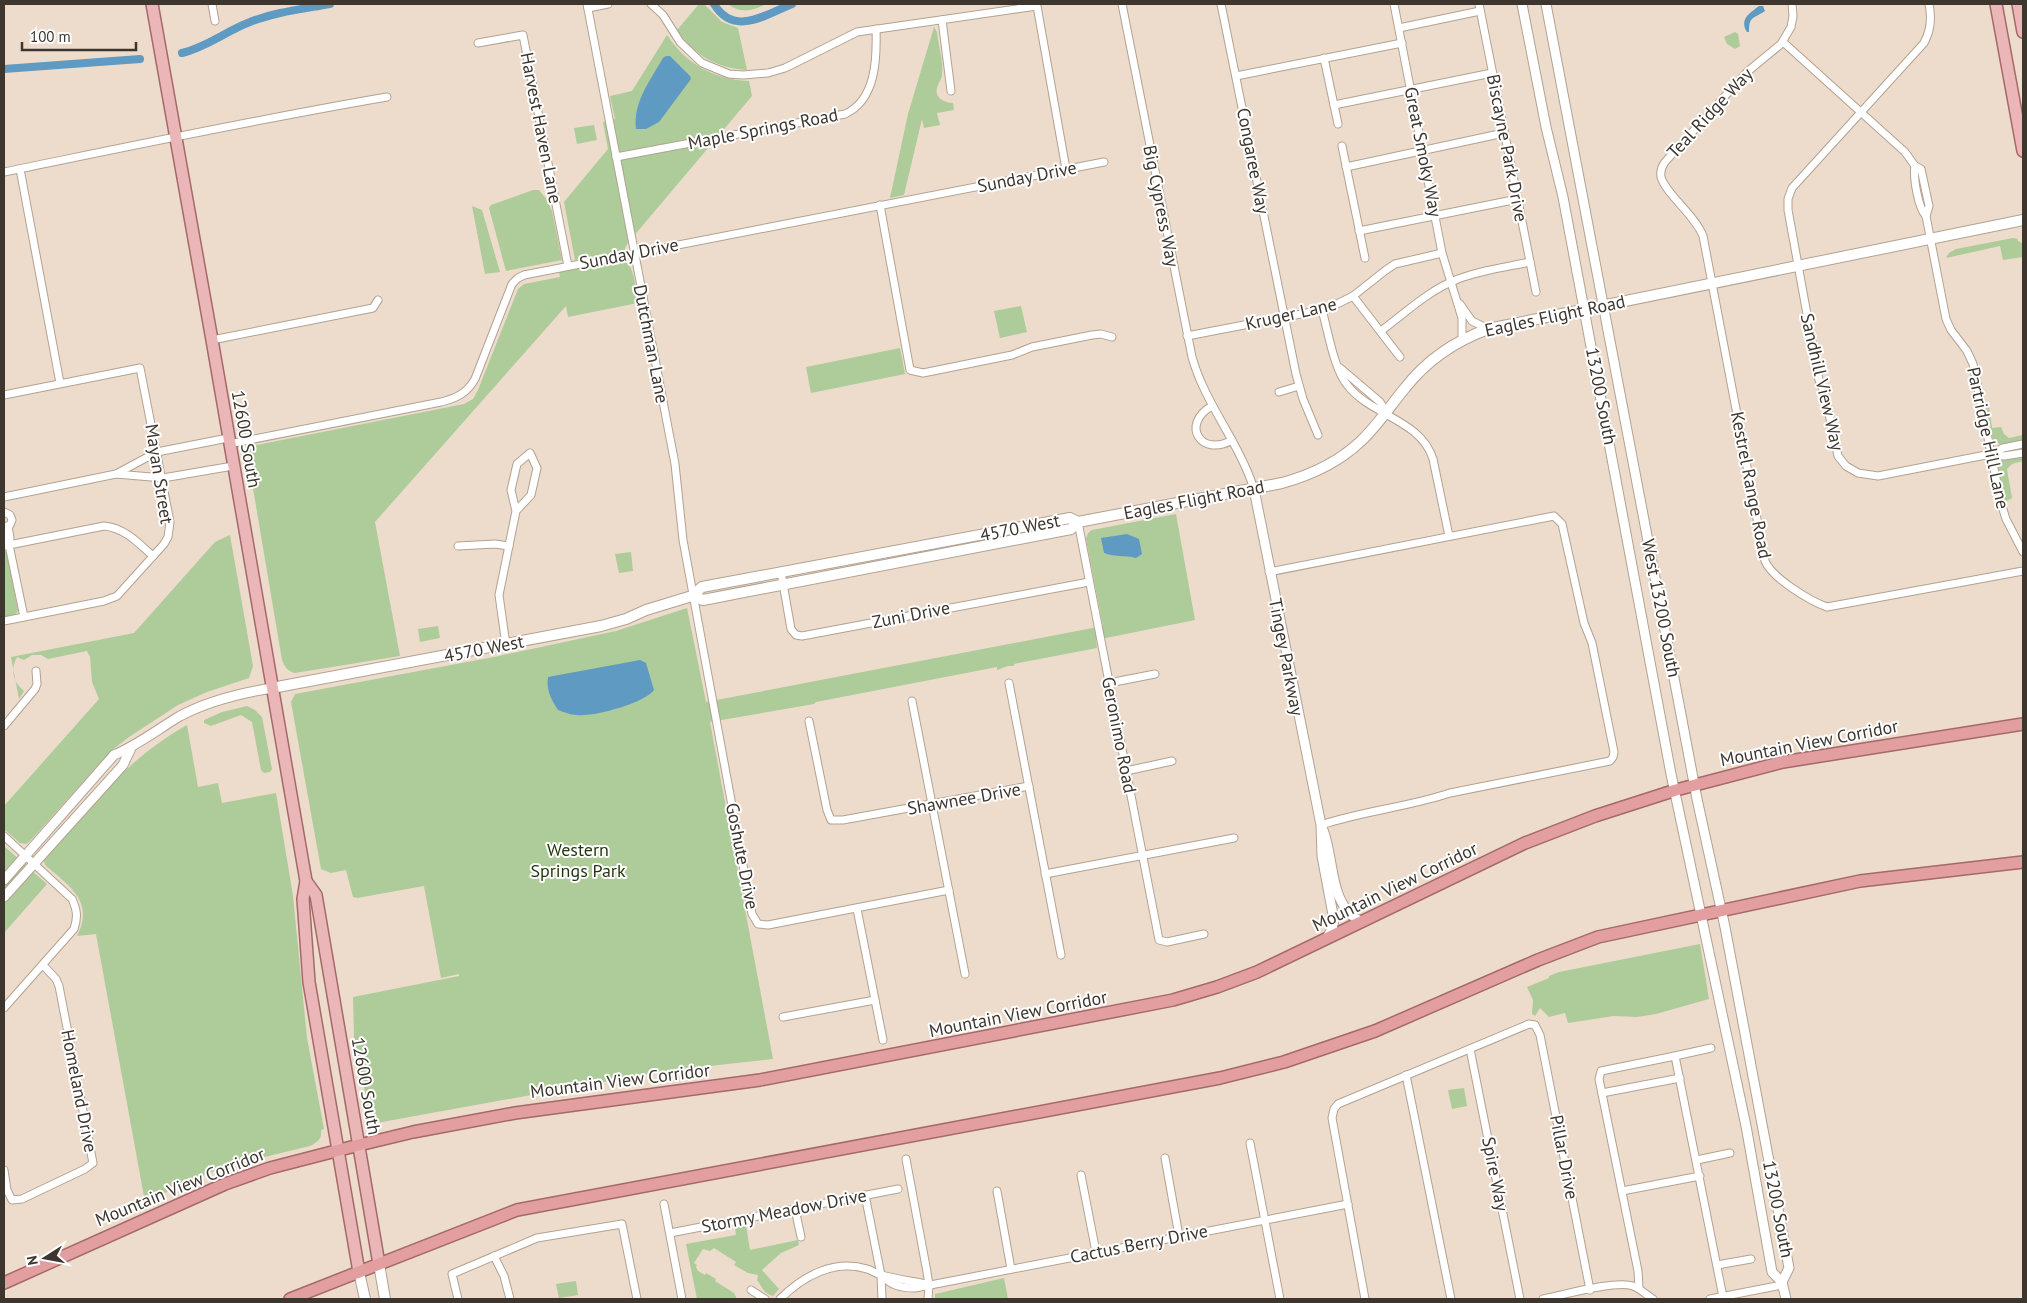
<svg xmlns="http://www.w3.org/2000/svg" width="2027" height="1303" font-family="'PT Sans',sans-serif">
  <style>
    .green { fill: #aecb9a }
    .water { fill: #5f9ac3 }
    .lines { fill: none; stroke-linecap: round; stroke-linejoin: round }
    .canal { stroke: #5f9ac3; stroke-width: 8 }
    .minor-casing { stroke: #b2a292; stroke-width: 9 }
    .tertiary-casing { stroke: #b2a292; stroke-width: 11 }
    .secondary-casing { stroke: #b2a292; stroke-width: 12 }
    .primary-casing { stroke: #a4696a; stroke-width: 14 }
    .trunk-casing { stroke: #a4696a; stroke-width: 14 }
    .minor { stroke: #fff; stroke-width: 7 }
    .tertiary { stroke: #fff; stroke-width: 9 }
    .secondary { stroke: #fff; stroke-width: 10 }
    .primary { stroke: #eab6b8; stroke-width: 11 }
    .trunk { stroke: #e39ea0; stroke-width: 11 }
    .labels { text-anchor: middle; stroke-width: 4; stroke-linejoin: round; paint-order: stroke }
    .street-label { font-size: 18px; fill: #3d362f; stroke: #fff }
    .park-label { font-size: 18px; fill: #1f350b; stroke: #fff }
  </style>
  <rect width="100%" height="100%" fill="#eddccb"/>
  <g class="green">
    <path d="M699 4H704L722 22 738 28 747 70C716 68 694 55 677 30Z"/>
    <path d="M728 4H766C753 11 740 14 728 4Z"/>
    <path d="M934 27 937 32C938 45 944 62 942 75 941 82 935 86 937 94 939 100 947 103 953 103L954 110 937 113 940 125 924 128 922 119 904 195 890 198 908 114Z"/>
    <polygon points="1735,32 1738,34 1740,46 1735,49 1727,44 1724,37"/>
    <path d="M667 35C686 64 713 79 749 81L752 96 627 244 624 251 575 260 564 202 608 149 603 122 615 119 610 96 632 91Z"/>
    <polygon points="594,125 597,140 577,144 574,128"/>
    <polygon points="533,190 539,190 547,200 552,211 562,260 506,271 489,208 491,205"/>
    <polygon points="472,206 482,210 500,272 485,274"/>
    <polygon points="2013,238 2018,239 2017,240 2023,244 2023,257 2003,260 2000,246 1946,258 1949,253 1956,249"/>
    <path d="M622 259C636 266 635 289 638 303L568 317 566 306 375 522 400 656 295 673C287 671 285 667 282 660L246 447 464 404 473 399 478 390 518 289 524 284 560 277 559 272Z"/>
    <polygon points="1021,306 1027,332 1000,338 994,311"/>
    <polygon points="900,348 905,374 811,393 806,367"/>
    <polygon points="1989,406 1992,428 2001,427 2004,434 2009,438 2023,435 2023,441 2001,445 1993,440 1987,409"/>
    <polygon points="2023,456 2023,461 2012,464 2007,469 2012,498 2007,501 2005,500 1998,466 2002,460"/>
    <polygon points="1176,514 1195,620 1096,640 1097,648 1014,664 1014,666 1008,666 997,670 997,667 816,702 814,704 710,722 773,1059 664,1071 371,1124 354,1037 353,997 459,976 459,974 441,978 424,886 357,898 353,897 346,870 331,873 321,869 291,702 295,694 494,657 616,631 687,608 706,702 1103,626 1086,539 1088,533 1092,530"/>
    <path d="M230 535 253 666 249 678 207 692 178 705 129 737 112 750 30 841 26 844 20 843 4 829V806L99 699 92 682 90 657 87 651 48 659 41 655H32L24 660 17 657C10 670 13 682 24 691L19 699 11 657 134 633 215 542Z"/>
    <polygon points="4,551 7,552 18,611 15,615 4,617"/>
    <polygon points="631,552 633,571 619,573 615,554"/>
    <polygon points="438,626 440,638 420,642 418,629"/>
    <polygon points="247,706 255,710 262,717 272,769 270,772 264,773 261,770 252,722 241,715 211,726 204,723 204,720 222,712"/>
    <path d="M187 725 198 787 218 783 222 803 276 793 293 896 307 1038 324 1129 321 1130C322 1139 318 1142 310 1146L223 1167 145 1202 96 934 77 936C95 901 69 886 45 865L44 861C48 851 60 840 68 832 103 790 139 752 187 725Z"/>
    <polygon points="4,846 47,884 4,933"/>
    <polygon points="1700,944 1709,999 1656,1014 1637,1017 1614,1016 1568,1023 1565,1013 1549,1017 1540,1008 1535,1016 1532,1014 1533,1000 1527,987 1549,978 1549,976 1559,972"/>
    <polygon points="1464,1088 1467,1106 1452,1109 1448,1090"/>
    <path d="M746 1225 750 1250 798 1240 799 1245 781 1253 762 1270 779 1289 773 1296C763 1293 763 1288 757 1280L758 1275 748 1273 734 1265 736 1262 714 1248 710 1251 703 1249 694 1263 697 1265 696 1267 698 1271 705 1275 706 1273 716 1279 715 1281 734 1293 737 1299H697L686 1244 736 1235 735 1227Z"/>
    <polygon points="1004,1278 1008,1299 935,1299 935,1294"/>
    <polygon points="576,1281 578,1295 559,1298 556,1284"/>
  </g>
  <g class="water">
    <path d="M1759 6H1763L1765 11C1753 19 1749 16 1749 32H1747C1739 19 1750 13 1759 6Z"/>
    <path d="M666 56H670L690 76 691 79 659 122 646 129H636C633 102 650 81 663 58Z"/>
    <path d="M1127 534 1139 539 1142 554 1136 558C1125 555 1113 557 1104 553L1101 538Z"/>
    <path d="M640 660 646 663 654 690C645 703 594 717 577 715 571 715 564 712 558 710 551 699 546 690 548 677Z"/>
  </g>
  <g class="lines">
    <g class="canal">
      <path d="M714 4C734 37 765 15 792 4"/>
      <path d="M182 53C207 47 226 31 250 22 275 12 303 9 330 4"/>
      <polyline points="4,69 140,59"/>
    </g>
    <g class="minor-casing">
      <g id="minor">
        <polyline points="212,4 215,21"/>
        <polyline points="587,4 675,464 683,540 752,914 758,924 768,925 949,890"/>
        <polyline points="651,4 663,15 680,42 702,63 729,74 743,75 768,73 785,68 857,32 1037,6 1066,169"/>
        <path d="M1122 4 1192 357C1205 404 1239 442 1254 489"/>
        <polyline points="1221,4 1296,374 1303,399 1318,435"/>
        <polyline points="1394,4 1442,253 1462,318 1462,340"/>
        <polyline points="1479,4 1536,292"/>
        <path d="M1792 4 1793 16 1791 27 1781 44 1747 72 1665 162C1662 166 1660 171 1661 177 1665 193 1695 215 1703 236L1765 561C1772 578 1810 601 1827 607L2023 571"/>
        <path d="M1929 4C1932 18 1931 30 1924 43L1792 188 1788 199V210L1819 380 1825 395 1838 456 1846 466 1858 473 1878 476 1991 454 2003 448 2023 444"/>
        <polyline points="588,8 608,4"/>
        <polyline points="942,20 951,91"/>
        <polyline points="1399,28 1480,11"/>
        <polyline points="1783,42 1905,152 1915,166 1921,169 1929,206 1926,216"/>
        <polyline points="478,43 523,35 568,266"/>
        <polyline points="1324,58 1338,124"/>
        <polyline points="1236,76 1402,43"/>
        <polyline points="1334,105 1492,73"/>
        <polyline points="1342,146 1365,258"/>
        <path d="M616 157 845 114C876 100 877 59 876 29"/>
        <path d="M1915 166C1913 177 1918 208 1926 216L1946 319 1951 330 1967 351 1973 364 2001 503 2006 519 2023 552"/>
        <polyline points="1346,167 1504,133"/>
        <polyline points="20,169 60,383"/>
        <path d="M4 172C131 146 258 119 387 97"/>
        <polyline points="880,205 910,370 923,373 1012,355 1032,347 1092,335 1101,334 1112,337"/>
        <polyline points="1359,231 1518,199"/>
        <polyline points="1353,296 1400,357"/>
        <polyline points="1460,304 1472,321 1488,329"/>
        <path d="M1322 310C1328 331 1334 370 1348 386 1372 416 1421 420 1433 459L1449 536"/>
        <path d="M1381 331C1405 313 1429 290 1458 279 1481 270 1506 267 1530 262"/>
        <polyline points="1187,336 1327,309 1353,296 1386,270 1395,264 1442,253"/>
        <polyline points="212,340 373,308 378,300"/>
        <polyline points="1340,368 1380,402 1387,413"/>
        <polyline points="1279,392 1299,386"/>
        <polyline points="4,395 140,368 170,522 168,537 164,544 117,596 104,601 4,621"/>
        <path d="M1212 406C1180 424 1201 458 1232 440"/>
        <path d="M229 444 441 402C457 398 467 393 475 379L512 284 518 278 524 275 1104 162"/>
        <polyline points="1991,454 2004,456 2023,453"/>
        <polyline points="116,474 163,478 233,466"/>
        <polyline points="4,497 116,474 157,452 228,438"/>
        <polyline points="4,512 10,515 12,520 10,525 4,527"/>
        <polyline points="1078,522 1159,940 1167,942 1204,934"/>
        <polyline points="8,526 10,538 9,545 24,617"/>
        <polyline points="4,532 5,540 9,545"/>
        <path d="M4 546 104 526C125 528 138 543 153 556"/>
        <polyline points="458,546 495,544 509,546"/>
        <polyline points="781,572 791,629 796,635 802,636 1089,582"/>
        <path d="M1269 572 1554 516 1562 524 1584 623 1592 643 1614 752 1613 757 1610 761 1450 793C1408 807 1363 811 1321 825"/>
        <polyline points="506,645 499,595 516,511 511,490 517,464 530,453 537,468 531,495 516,511"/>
        <polyline points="1009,683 1061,955"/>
        <polyline points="1109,683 1155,674"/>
        <polyline points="912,701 965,974"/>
        <polyline points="809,721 827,810 831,820 843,820 1029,786"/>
        <polyline points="4,726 35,689 37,684 36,671"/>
        <polyline points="1126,771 1172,761"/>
        <path d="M4 836 72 899C77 910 78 917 74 929L4 1008"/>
        <polyline points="1045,874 1234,838"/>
        <polyline points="857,909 883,1040"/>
        <polyline points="783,1017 875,1000"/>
        <polyline points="1470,1049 1520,1299"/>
        <polyline points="1675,1056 1711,1048"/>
        <polyline points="1406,1075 1451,1299"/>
        <polyline points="1602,1093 1680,1078"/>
        <polyline points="1250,1143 1280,1299"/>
        <polyline points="1165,1158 1179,1236"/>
        <polyline points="906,1159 927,1272 929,1285 928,1299"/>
        <polyline points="1697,1160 1730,1153"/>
        <polyline points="4,1170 7,1190 12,1200 22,1199 85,1169 93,1163 59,986 56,979 43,965"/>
        <polyline points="1081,1175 1096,1252"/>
        <polyline points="997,1191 1011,1269"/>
        <polyline points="1622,1191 1700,1176"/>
        <polyline points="865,1195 881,1275 882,1299"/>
        <polyline points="664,1204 682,1299"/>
        <polyline points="795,1209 801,1237"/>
        <polyline points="670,1233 898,1189"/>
        <polyline points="494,1256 504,1276 510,1299"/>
        <polyline points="1717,1265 1751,1259"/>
        <path d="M881 1275C892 1286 901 1288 915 1288L1348 1204"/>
        <polyline points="1639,1288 1638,1271 1599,1079 1601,1071 1675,1056 1723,1297"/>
        <polyline points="751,1290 765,1299"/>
        <polyline points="458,1299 452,1274 537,1238 622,1224 637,1299"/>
        <path d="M780 1299C803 1276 834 1259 867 1269 872 1270 876 1274 881 1275 896 1279 911 1281 926 1284"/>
        <polyline points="1365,1299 1332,1118 1334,1109 1338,1104 1529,1024 1535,1025 1540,1035 1590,1290"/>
        <path d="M1543 1299C1563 1295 1616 1280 1633 1286 1641 1289 1646 1295 1653 1299"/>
        <polyline points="1710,1299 1782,1285"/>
      </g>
    </g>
    <g class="tertiary-casing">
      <g id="tertiary">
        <polyline points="1522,4 1546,127 1563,197 1671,774 1746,1126 1772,1272 1782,1282"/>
        <polyline points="1546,4 1697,799 1725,927 1789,1268 1782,1282"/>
        <polyline points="1254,489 1321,825 1322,856 1334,920 1332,929 1326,939"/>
        <path d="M1323 830C1335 860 1328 906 1362 922"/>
        <path d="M4 880 114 755C138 745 158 729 180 716 208 701 241 693 272 688"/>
        <polyline points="4,897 123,765 131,748"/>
        <polyline points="1782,1282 1786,1299"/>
      </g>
    </g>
    <g class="secondary-casing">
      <g id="secondary">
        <path d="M1078 522 1282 483C1311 475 1339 462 1361 441 1378 425 1390 406 1405 388 1427 360 1455 341 1488 329L2023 220"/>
        <polyline points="692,596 703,600 1071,529 1078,522"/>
        <polyline points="272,688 601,626 626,619 646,610 692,596 702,587 1070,518 1078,522"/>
        <polyline points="379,1264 385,1299"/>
        <polyline points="359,1272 365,1299"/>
      </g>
    </g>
    <g class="primary-casing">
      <g id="primary">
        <polyline points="152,4 212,340 306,881 303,899 309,982 359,1272"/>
        <polyline points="1996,4 2023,151"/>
        <polyline points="2018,4 2023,32"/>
        <polyline points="306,881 316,895 379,1264"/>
      </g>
    </g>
    <g class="trunk-casing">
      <g id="trunk">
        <polyline points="4,1283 225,1184 270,1168 359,1145 413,1132 515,1113 760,1080 1173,1000 1217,987 1257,972 1525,843 1595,816 1676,790 1783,762 2023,724"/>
        <polyline points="290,1299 517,1210 1220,1078 1284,1062 1375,1031 1538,960 1598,937 1860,881 2023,862"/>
      </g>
    </g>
    <use href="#minor" class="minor"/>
    <use href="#tertiary" class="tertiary"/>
    <use href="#secondary" class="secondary"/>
    <use href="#primary" class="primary"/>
    <use href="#trunk" class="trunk"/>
  </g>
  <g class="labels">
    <g class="street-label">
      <text transform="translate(1710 113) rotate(-47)" y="6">Teal Ridge Way</text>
      <text transform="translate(541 128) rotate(79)" y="6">Harvest Haven Lane</text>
      <text transform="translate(763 129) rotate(-11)" y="6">Maple Springs Road</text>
      <text transform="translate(1507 148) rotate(79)" y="6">Biscayne Park Drive</text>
      <text transform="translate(1423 152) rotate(79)" y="6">Great Smoky Way</text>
      <text transform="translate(1253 161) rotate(79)" y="6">Congaree Way</text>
      <text transform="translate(1027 177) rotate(-11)" y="6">Sunday Drive</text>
      <text transform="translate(1161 206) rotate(79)" y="6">Big Cypress Way</text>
      <text transform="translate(629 254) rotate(-11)" y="6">Sunday Drive</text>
      <text transform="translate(1291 314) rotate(-13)" y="6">Kruger Lane</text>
      <text transform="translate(1555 316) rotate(-12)" y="6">Eagles Flight Road</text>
      <text transform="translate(651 344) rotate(79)" y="6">Dutchman Lane</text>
      <text transform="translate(1822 382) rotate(77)" y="6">Sandhill View Way</text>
      <text transform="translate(1601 396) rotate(79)" y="6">13200 South</text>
      <text transform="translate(1988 438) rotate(78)" y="6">Partridge Hill Lane</text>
      <text transform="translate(246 439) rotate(80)" y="6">12600 South</text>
      <text transform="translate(159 474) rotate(81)" y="6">Mayan Street</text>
      <text transform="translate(1751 485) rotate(79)" y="6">Kestrel Range Road</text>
      <text transform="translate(1194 500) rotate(-11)" y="6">Eagles Flight Road</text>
      <text transform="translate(1020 528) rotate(-11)" y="6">4570 West</text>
      <text transform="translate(1661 608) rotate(79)" y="6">West 13200 South</text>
      <text transform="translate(911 615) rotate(-11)" y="6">Zuni Drive</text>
      <text transform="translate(484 649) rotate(-11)" y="6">4570 West</text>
      <text transform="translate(1286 657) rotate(79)" y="6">Tingey Parkway</text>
      <text transform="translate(1119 735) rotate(79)" y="6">Geronimo Road</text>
      <text transform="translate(1809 743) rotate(-11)" y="6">Mountain View Corridor</text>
      <text transform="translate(964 799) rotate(-10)" y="6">Shawnee Drive</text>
      <text transform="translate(742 856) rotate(79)" y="6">Goshute Drive</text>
      <text transform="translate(1395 887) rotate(-26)" y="6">Mountain View Corridor</text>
      <text transform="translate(1018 1014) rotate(-11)" y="6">Mountain View Corridor</text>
      <text transform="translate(620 1081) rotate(-7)" y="6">Mountain View Corridor</text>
      <text transform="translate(366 1086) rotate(80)" y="6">12600 South</text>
      <text transform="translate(79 1091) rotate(79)" y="6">Homeland Drive</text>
      <text transform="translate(1564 1157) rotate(79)" y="6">Pillar Drive</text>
      <text transform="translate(1495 1174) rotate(79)" y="6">Spire Way</text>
      <text transform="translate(180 1187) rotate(-22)" y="6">Mountain View Corridor</text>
      <text transform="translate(1778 1209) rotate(79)" y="6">13200 South</text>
      <text transform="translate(784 1211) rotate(-11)" y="6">Stormy Meadow Drive</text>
      <text transform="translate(1139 1244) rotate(-11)" y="6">Cactus Berry Drive</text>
    </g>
    <g class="park-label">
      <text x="578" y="856">Western<tspan x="578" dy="21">Springs Park</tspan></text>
    </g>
  </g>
  <rect width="2027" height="1303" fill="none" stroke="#3d362f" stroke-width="10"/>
  <g transform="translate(45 1258) rotate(259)" stroke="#ffffff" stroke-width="4" paint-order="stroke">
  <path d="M0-4L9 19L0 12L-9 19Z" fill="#3d362f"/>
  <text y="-8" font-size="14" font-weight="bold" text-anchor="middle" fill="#3d362f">N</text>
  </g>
  <path d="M22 42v8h114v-8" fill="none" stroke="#3d362f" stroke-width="2.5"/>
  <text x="30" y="42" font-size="15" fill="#3d362f" stroke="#ffffff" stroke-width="4" paint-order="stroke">100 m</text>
</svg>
